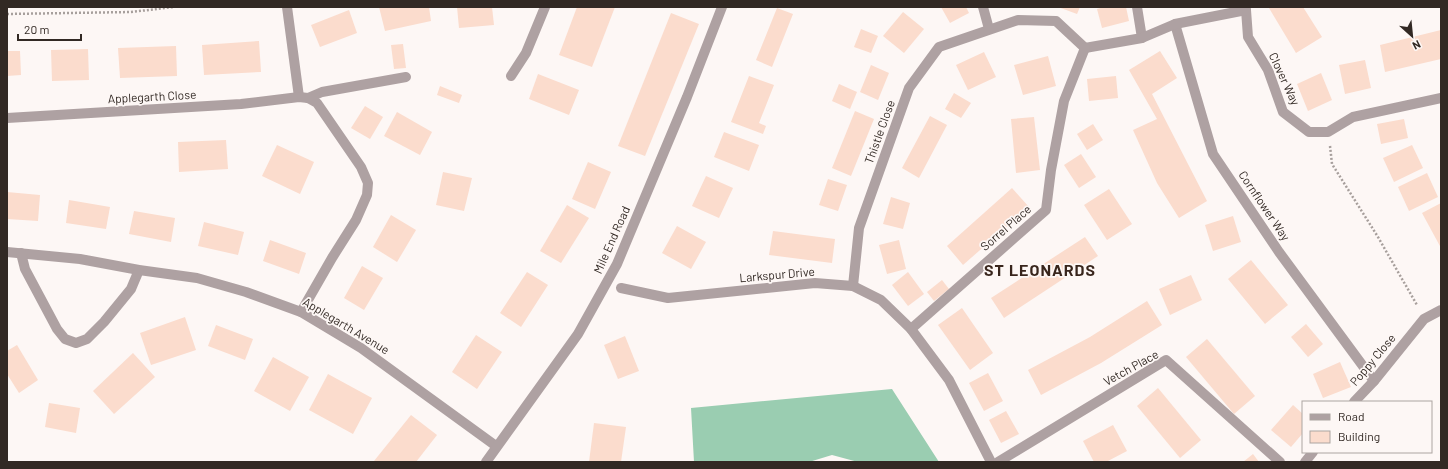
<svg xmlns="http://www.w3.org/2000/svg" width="1448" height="469" font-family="Barlow,sans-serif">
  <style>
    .forest { fill: #9acdb1 }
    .building { fill: #fbdccd }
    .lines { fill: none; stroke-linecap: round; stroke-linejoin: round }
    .path { stroke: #a79f9c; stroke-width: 2.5; stroke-dasharray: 2 2; stroke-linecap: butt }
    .minor { stroke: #aea1a2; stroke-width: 10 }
    .labels { text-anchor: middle; stroke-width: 3.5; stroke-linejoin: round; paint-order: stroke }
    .street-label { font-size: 12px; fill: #322924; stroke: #fdf7f5 }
    .district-label { font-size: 16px; font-weight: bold; letter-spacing: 1px; fill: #38251c; stroke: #fdf7f5 }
  </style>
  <rect width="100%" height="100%" fill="#fdf7f5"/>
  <polygon class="forest" points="892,389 939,462 858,462 832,455 809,462 694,462 691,408"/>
  <g class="building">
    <polygon points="379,7 429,7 431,21 385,31"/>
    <polygon points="457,7 492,7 494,25 459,28"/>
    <polygon points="577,7 615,7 592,67 559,55"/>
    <polygon points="941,7 966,7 969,13 950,23"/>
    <polygon points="1058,7 1080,7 1077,14"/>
    <polygon points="1104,7 1126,7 1129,21 1102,28 1097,9"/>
    <polygon points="1270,7 1303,7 1322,37 1296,53 1269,8"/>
    <polygon points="777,8 793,14 772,67 756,60"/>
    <polygon points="349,10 357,33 320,47 311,25"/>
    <polygon points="903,12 924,29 904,53 883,36"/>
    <polygon points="671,13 699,24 645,156 618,146"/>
    <polygon points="861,29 878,36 871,53 854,47"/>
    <polygon points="1441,30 1441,59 1385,72 1380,45"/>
    <polygon points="259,41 261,72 204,75 202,45"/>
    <polygon points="403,44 406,68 394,69 391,45"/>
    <polygon points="176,46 177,76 120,78 118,48"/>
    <polygon points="88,49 89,80 52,81 51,50"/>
    <polygon points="7,51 20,51 21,75 7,76"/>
    <polygon points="1160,51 1177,78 1152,94 1207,201 1179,218 1157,183 1133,130 1157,119 1129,70"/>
    <polygon points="984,52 996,77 968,90 956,65"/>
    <polygon points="1048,56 1056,86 1023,95 1014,65"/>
    <polygon points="1365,60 1371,88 1345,94 1339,65"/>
    <polygon points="871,65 889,73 878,100 860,92"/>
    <polygon points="1321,73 1332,100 1308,111 1297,84"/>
    <polygon points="538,74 579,90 569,115 529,99"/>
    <polygon points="749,76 774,85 759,123 766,126 763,134 731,122"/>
    <polygon points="1116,76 1118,98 1089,101 1087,79"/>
    <polygon points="839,84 857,92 850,109 832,101"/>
    <polygon points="440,86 462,95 459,103 437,95"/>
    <polygon points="954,93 971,103 961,118 945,109"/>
    <polygon points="365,106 383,117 370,139 351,128"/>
    <polygon points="855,111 874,119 851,176 832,168"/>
    <polygon points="397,112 432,132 420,155 384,136"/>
    <polygon points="930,116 947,125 919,178 902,168"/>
    <polygon points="1034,117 1040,170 1016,173 1011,119"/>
    <polygon points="1404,119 1408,138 1381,144 1377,124"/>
    <polygon points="1093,124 1103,140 1087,150 1077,134"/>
    <polygon points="724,132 759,145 749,171 714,157"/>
    <polygon points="226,140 228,169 179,172 178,142"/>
    <polygon points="277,145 314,162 300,194 262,176"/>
    <polygon points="1412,145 1423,168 1394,182 1383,158"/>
    <polygon points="1081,154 1096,177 1079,188 1064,165"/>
    <polygon points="588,162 611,172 595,209 572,199"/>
    <polygon points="443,172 472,178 464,211 436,205"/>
    <polygon points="1427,173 1438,197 1409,211 1398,187"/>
    <polygon points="706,176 733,188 719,218 692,206"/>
    <polygon points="828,179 847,185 838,211 819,205"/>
    <polygon points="1012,188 1029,207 963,265 947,246"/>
    <polygon points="1109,189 1132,224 1107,240 1084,205"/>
    <polygon points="7,192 40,195 38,221 7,219"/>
    <polygon points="891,197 910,203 903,229 883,224"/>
    <polygon points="69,200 110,207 106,229 66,223"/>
    <polygon points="1441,203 1441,248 1422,213"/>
    <polygon points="567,205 589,218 561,263 540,251"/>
    <polygon points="134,211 175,218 171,242 129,234"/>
    <polygon points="391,215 416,230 397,262 373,247"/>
    <polygon points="1233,216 1241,242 1213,251 1205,225"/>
    <polygon points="204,222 244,232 238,255 198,246"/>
    <polygon points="677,226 706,242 691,269 662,253"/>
    <polygon points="773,231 835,239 832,263 769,255"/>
    <polygon points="1085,237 1098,256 1004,318 991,298"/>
    <polygon points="270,240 306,253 299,274 263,261"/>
    <polygon points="899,240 906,269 887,274 879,245"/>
    <polygon points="1251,260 1288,305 1265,324 1228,279"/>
    <polygon points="362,266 383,278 364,310 344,298"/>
    <polygon points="527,272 548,285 521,327 500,313"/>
    <polygon points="908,272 924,294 908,306 892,285"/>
    <polygon points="1191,275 1202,300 1170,315 1159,289"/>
    <polygon points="942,280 949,289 934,301 927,292"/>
    <polygon points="1147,301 1162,325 1101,363 1041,395 1028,370 1090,337"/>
    <polygon points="962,308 993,353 970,370 938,325"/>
    <polygon points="185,317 196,350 151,365 140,333"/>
    <polygon points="1306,324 1323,344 1308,357 1291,337"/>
    <polygon points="216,325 253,339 245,360 208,346"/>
    <polygon points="476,335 502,352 477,389 452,372"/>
    <polygon points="625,336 639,371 618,379 604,345"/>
    <polygon points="1207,339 1255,396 1234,414 1186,357"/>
    <polygon points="17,345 38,380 19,393 7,374 7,351"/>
    <polygon points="133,353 155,377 114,414 93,391"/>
    <polygon points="273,357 309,377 290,411 254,391"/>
    <polygon points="1340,362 1351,387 1323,398 1313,374"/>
    <polygon points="988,373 1003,401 984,411 969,383"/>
    <polygon points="328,374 372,398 353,434 309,410"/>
    <polygon points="1158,388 1201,440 1180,458 1137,406"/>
    <polygon points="49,403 80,408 76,433 45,427"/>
    <polygon points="1293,405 1303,414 1303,433 1291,447 1271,430"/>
    <polygon points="1006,411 1019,434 1001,443 989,420"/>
    <polygon points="411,415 437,435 416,462 375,462 374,461"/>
    <polygon points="594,423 626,427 621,462 589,462"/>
    <polygon points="1113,425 1127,451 1106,462 1094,462 1083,441"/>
    <polygon points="1253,454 1259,462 1243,462"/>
  </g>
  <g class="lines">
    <g class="path">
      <polyline points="7,14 131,12 174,7"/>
      <polyline points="1330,146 1332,164 1378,237 1417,305"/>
    </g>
    <g class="minor">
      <polyline points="287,7 299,97"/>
      <polyline points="983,7 989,29"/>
      <polyline points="1137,7 1142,38"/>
      <polyline points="1246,10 1248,37 1268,70 1283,112 1309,132 1328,132 1353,117 1441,98"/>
      <polyline points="1175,24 1213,154 1279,252 1374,381"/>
      <polyline points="511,76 526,53 545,7"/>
      <polyline points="308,98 322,92 406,77"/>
      <polyline points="7,118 241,104 299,97 308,98 317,103 361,167 368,183 367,195 356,220 332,258 301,312"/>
      <polyline points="7,252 80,259 139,270 197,278 246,292 301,312 361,348 496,446"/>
      <polyline points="21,253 25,269 57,329 65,339 76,343 87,339 104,322 131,289 139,270"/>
      <polyline points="853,286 859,228 909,88 939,47 1018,20 1056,21 1085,48 1142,38 1175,24 1246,10"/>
      <polyline points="621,288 668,298 815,283 853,286 881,300 911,329 949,380 991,462"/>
      <polyline points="911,329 1046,210 1051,170 1064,101 1085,48"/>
      <polyline points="1354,402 1374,381 1424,319 1441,310"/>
      <polyline points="486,462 578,334 617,264 687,97 722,7"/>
      <polyline points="998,462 1166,360 1280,462"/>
      <polyline points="1305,462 1313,452"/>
    </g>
  </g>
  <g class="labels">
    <g class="street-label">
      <text transform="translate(1284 79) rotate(65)" y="4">Clover Way</text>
      <text transform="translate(152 97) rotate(-3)" y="4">Applegarth Close</text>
      <text transform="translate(880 132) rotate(-70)" y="4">Thistle Close</text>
      <text transform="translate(1264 206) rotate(56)" y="4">Cornflower Way</text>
      <text transform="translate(1006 228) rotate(-41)" y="4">Sorrel Place</text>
      <text transform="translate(612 240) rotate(-66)" y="4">Mile End Road</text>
      <text transform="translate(777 275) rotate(-5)" y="4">Larkspur Drive</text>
      <text transform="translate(346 326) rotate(31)" y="4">Applegarth Avenue</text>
      <text transform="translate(1373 360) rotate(-50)" y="4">Poppy Close</text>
      <text transform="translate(1131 368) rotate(-29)" y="4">Vetch Place</text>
    </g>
    <g class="district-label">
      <text x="1040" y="276">ST LEONARDS</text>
    </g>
  </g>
  <rect width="1448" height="469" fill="none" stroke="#322924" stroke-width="16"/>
  <rect x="1302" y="401" width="130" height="52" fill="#fdf7f5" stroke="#aca5a1"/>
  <rect x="1310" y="414" width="20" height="6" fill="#aea1a2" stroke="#aca5a1"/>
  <text x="1338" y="421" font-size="12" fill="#322924">Road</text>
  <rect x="1310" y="431" width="20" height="12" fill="#fbdccd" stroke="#aca5a1"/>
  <text x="1338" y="441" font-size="12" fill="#322924">Building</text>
  <g transform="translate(1412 36) rotate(153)" stroke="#fdf7f5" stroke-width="3" paint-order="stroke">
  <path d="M0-3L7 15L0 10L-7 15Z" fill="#322924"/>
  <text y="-6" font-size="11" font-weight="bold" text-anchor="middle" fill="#322924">N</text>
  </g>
  <path d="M18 34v6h63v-6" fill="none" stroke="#322924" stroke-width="2"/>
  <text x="24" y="34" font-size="12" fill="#322924" stroke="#fdf7f5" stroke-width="3" paint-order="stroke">20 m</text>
</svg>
